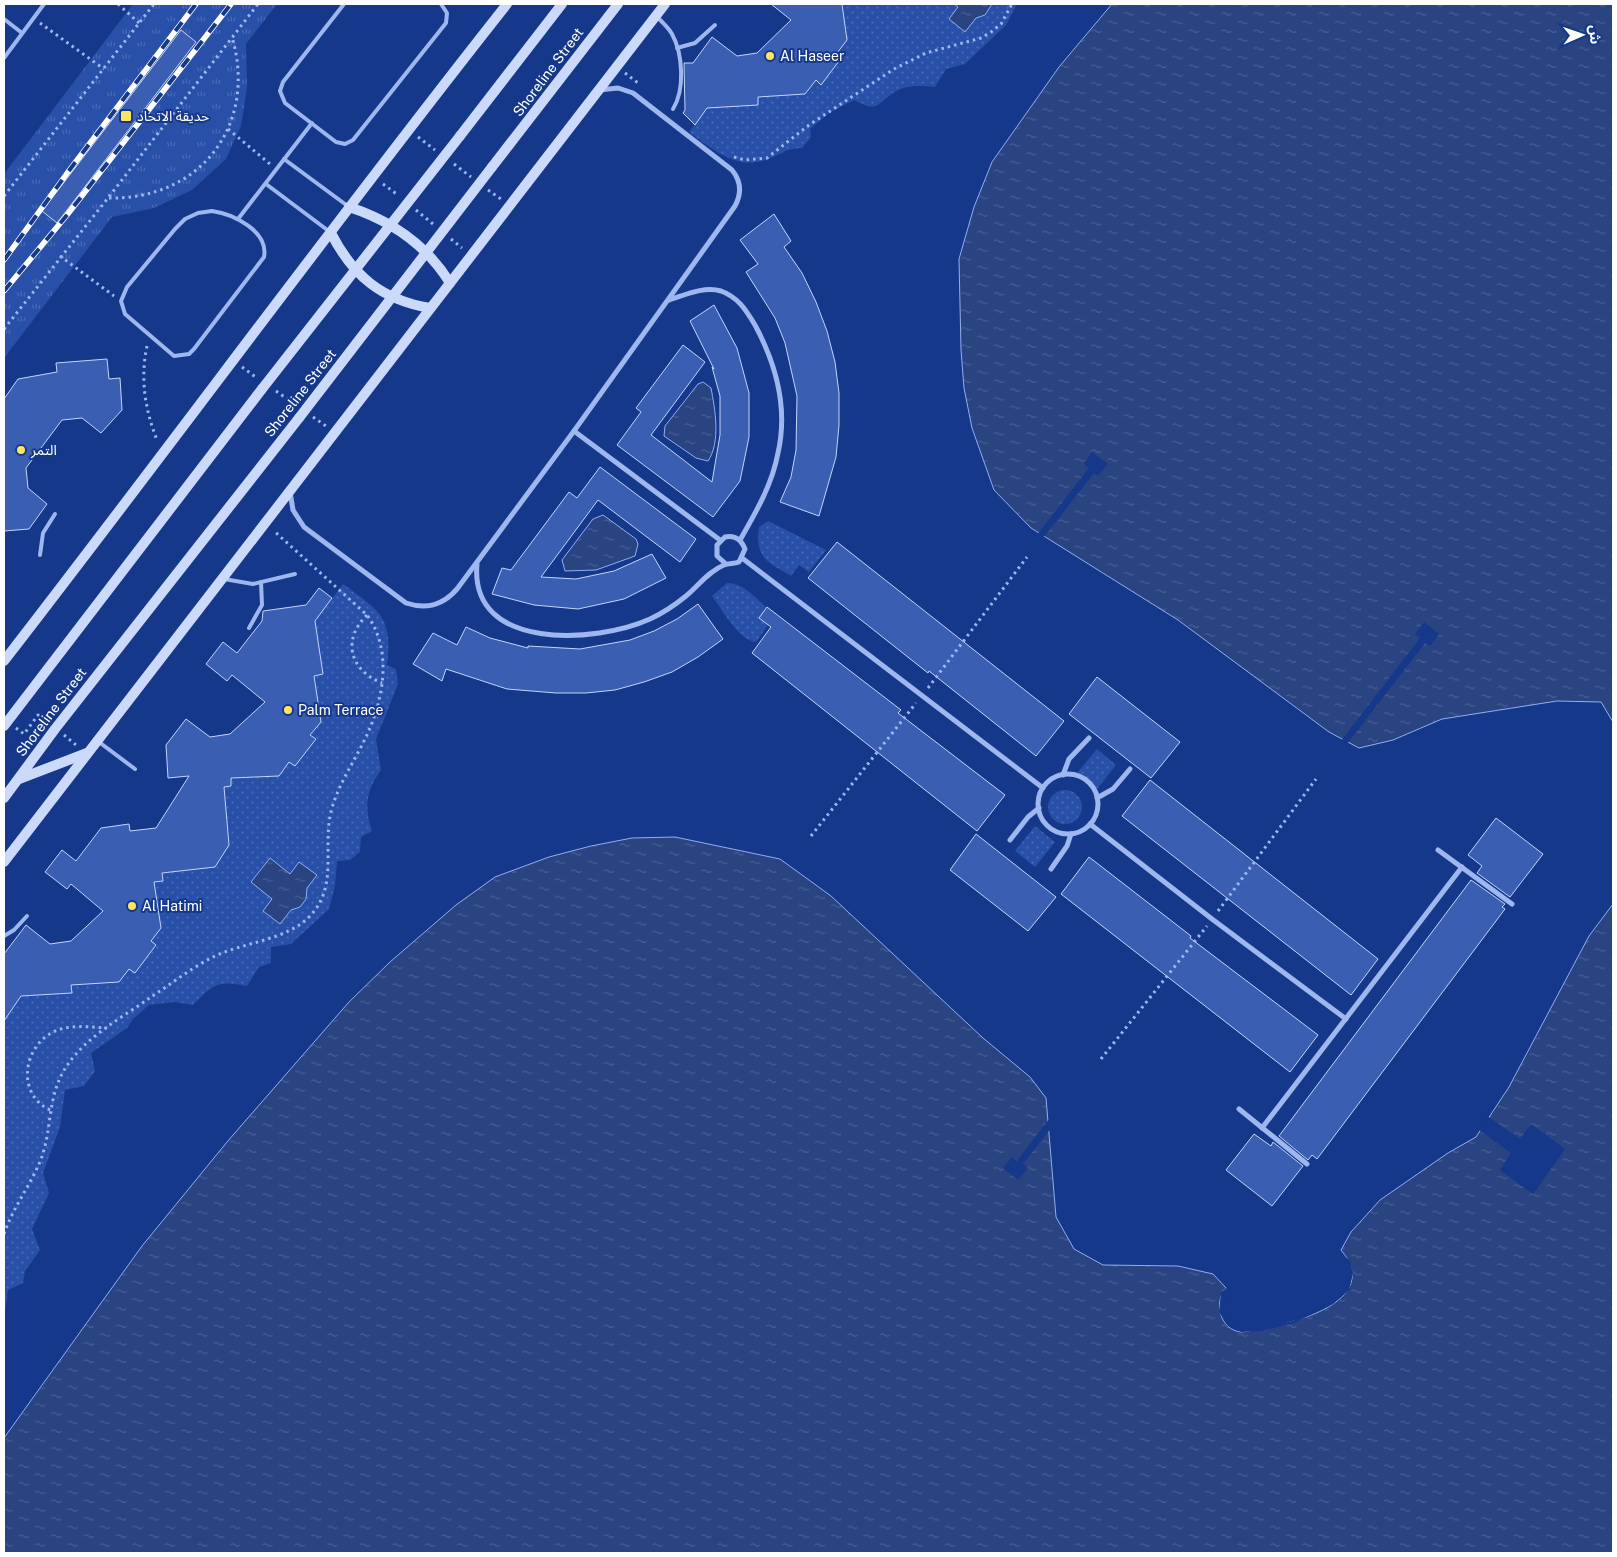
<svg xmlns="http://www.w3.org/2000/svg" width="1617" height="1557" font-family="'Public Sans','Noto Sans Arabic',sans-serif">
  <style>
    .grass { fill: url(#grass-tufts) }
    .garden { fill: url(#garden-dots) }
    .water { fill: url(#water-ripples); stroke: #90aff2 }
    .pier { fill: #16388a }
    .building { fill: #3a5eb1; stroke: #c4d5fb }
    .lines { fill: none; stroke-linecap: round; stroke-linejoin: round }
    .path { stroke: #9eb7ef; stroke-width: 3; stroke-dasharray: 2.5 4; stroke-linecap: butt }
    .lane { stroke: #9eb7ef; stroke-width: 4 }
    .street { stroke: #9eb7ef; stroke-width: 5 }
    .secondary { stroke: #cbd9fa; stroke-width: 10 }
    .rail-casing { stroke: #fff; stroke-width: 5.5 }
    .rail { stroke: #16388a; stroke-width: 4; stroke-dasharray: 11; stroke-linecap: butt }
    .secondary-bridge { stroke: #cbd9fa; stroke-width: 10 }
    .poi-dot { fill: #ffe75b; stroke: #16388a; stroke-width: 2 }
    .labels { text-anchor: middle; stroke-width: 4; stroke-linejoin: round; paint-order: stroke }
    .poi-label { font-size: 14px; fill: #fff; stroke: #16388a; text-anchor: start }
    .street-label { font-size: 14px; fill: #fff; stroke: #16388a }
  </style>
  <defs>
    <pattern id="grass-tufts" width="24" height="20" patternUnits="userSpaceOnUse" patternTransform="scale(1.25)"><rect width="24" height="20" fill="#2850a8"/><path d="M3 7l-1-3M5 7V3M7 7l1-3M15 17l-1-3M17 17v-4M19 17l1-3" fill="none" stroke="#486ab5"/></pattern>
    <pattern id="garden-dots" width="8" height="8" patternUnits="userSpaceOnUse" patternTransform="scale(1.25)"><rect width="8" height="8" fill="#2850a8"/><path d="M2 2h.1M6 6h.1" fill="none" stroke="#486ab5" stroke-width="1.8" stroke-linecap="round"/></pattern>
    <pattern id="water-ripples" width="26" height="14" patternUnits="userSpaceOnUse" patternTransform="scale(1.25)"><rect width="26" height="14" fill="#2a4381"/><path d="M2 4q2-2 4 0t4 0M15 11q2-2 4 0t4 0" fill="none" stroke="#4a5f94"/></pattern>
  </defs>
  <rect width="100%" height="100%" fill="#16388a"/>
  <polygon class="grass" points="133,4 277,4 246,44 247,87 241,126 226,159 192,190 154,208 112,217 4,358 4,174"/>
  <g class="garden">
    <path d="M842 4H1017L1006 25 965 64 946 69 935 87C922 86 909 84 896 91 876 103 880 114 854 100L829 113 810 129 811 137 802 148C782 149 783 154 766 160 736 170 712 149 689 132L707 108 758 105V97L805 94 816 80 821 84 842 57 837 53 847 40Z"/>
    <path d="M768 521 826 550 809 572 799 565 791 576C767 562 755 558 759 527Z"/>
    <path d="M727 583C743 583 755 597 766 607L759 618 768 625 756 642C739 641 722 609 712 596Z"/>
    <path d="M343 584C379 611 393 615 387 665L396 669 398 684 376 739 381 770C366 790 364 808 372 831L361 837 360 852 350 860 337 861 335 886 329 909 291 944 271 947V963L259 967 247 986C217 980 214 984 193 1005L175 1002 149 1005 133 1019 127 1028 91 1053 95 1071 84 1086 65 1090 60 1127 43 1173 49 1193 32 1229 40 1250 25 1271 23 1283 8 1290 4 1318V1021L21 996 71 993V985L119 982 129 969 135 973 156 946 151 941 161 928 154 882 163 881 162 873 214 867 229 845 224 787 231 786V778L279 776 289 762 295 766 316 739 311 735 321 722 314 676 323 674 315 621Z"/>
    <polygon points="1097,749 1116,765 1097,789 1077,773"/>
    <circle cx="1065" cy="807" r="17"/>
    <polygon points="1035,826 1055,842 1035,867 1015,851"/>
  </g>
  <g class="water">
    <polygon points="954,4 992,4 985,15 976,18 965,32 949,19 958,7"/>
    <polygon points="1112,4 1613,4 1613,722 1601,702 1557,701 1442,719 1393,740 1359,748 1329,732 1178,620 1031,528 994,490 972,428 964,388 961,350 959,259 974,207 992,162 1059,67"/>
    <path d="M703 382 711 388C715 409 721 442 708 461L696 458 664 436 665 426 698 384Z"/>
    <polygon points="603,515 636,539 638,544 635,556 596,570 565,571 562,560 593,519"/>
    <path d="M675 837 780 859 831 896 983 1038 1030 1077 1046 1098 1056 1217 1074 1249 1103 1265 1178 1266 1213 1274 1226 1288C1213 1302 1220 1330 1241 1332 1248 1332 1257 1329 1264 1328 1300 1322 1382 1299 1341 1250L1351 1232 1380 1200 1448 1153 1476 1137 1509 1087 1589 936 1613 904V1553H4V1438L142 1246 227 1142 349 1002 390 962 456 905 495 877 549 857 591 846 632 838Z"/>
    <polygon points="270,858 290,874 299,862 317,875 307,888 306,899 300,907 291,910 280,924 263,911 272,899 251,882"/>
  </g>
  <g class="pier">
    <polygon points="1092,452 1108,464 1098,476 1094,473 1043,538 1037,535 1089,468 1084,464"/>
    <polygon points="1424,622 1439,634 1430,646 1425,643 1347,744 1341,741 1420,638 1415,634"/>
    <polygon points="1487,1116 1520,1139 1531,1124 1565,1149 1533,1194 1500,1170 1511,1153 1478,1129"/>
    <polygon points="1050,1118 1051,1128 1023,1164 1028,1168 1018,1180 1003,1168 1012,1157 1017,1161"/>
    <polygon points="1338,1250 1350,1261 1353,1273 1349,1290 1333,1304 1294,1323 1260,1331 1241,1332 1228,1326 1219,1312 1221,1293 1226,1288 1222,1311 1230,1324 1241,1329 1259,1328 1293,1321 1332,1302 1347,1288 1351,1273 1348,1262"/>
  </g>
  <g class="building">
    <polygon points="771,4 842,4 847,40 837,53 842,57 821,85 816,80 805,94 758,97 758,105 707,108 695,125 683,113 685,110 684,63 693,63 712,37 737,56 757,53 791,20"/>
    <polygon points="181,30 196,42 57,223 42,211"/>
    <polygon points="774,214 791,241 784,247 802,273 816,302 827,331 835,362 839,393 839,425 836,457 819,516 780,502 791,477 796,450 797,396 785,343 775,318 746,272 758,264 740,240"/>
    <polygon points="714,305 737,348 749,393 749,437 740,481 713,517 617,445 641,412 636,408 683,345 705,362 651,435 712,482 720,435 720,396 712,367 714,369 690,321"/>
    <polygon points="107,359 109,379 120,378 122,410 101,433 82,418 62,420 26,468 28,488 47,504 29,529 4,531 4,399 18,379 57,372 56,363"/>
    <polygon points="600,467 696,539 680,562 598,500 541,577 576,579 614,571 652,554 666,578 624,599 578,609 534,605 492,594 502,568 511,570 569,492 577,498"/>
    <polygon points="837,542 1064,721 1036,756 929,671 928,673 808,578"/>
    <polygon points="319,588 332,598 315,621 323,674 314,676 321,722 310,735 316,739 295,766 289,762 279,776 231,778 231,786 224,787 229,845 215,867 162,873 163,881 154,882 161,928 151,941 156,945 135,973 129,969 119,982 71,985 72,993 21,996 4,1021 4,954 26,925 50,944 71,941 103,911 71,884 67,889 45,872 62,850 76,861 101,828 129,824 130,831 156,828 189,776 168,778 166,745 186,719 210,737 230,734 265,702 232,675 227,681 206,664 223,642 237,653 262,621 263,611 306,605"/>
    <polygon points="698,604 723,639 698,657 672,672 644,682 615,690 586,693 556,693 507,689 446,669 442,681 413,664 433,633 457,645 466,627 490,638 528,648 528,646 580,649 630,640 654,631 677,619"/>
    <polygon points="767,607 901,710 898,713 1005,795 977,831 752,653 771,627 759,618"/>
    <polygon points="1097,677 1180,742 1151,778 1069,714"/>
    <polygon points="1150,780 1378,959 1351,995 1122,816"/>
    <polygon points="1496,818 1543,854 1510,897 1477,873 1482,866 1468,855"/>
    <polygon points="976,834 1056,897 1028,931 950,870"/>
    <polygon points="1089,857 1191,936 1190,938 1318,1035 1290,1072 1061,894"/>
    <polygon points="1471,880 1505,904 1502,907 1505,909 1317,1159 1312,1155 1308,1160 1279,1136"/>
    <polygon points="1254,1134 1271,1146 1273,1142 1303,1166 1272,1206 1226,1170"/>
  </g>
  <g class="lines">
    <g class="path">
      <polyline points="118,4 139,23"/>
      <polyline points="40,23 104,69"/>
      <polyline points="625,73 638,83"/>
      <polyline points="228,129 270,164"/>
      <polyline points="418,137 435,150"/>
      <polyline points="734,157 745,160 767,158 809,125 894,69 926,53 981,38 991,32 1001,24 1012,4"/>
      <polyline points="454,164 471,177"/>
      <polyline points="383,184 398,195"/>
      <polyline points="488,190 501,199"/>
      <polyline points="4,196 154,4"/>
      <path d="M109 198C200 200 258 125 232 37"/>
      <polyline points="416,210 433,224"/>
      <polyline points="451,239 462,248"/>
      <polyline points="60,256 114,296"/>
      <polyline points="4,329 108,198 258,4"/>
      <path d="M147 346C140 378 145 410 157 440"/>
      <polyline points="242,367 257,378"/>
      <polyline points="276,391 296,405"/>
      <polyline points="313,417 326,426"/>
      <path d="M367 615C342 639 349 670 382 683"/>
      <polyline points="928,688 1027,557"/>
      <polyline points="16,728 24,734 38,715 47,722"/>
      <polyline points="64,735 76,745"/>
      <polyline points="811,836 916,703"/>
      <polyline points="1218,911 1316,779"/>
      <polyline points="1101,1059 1207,926"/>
      <path d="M50 1110C17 1095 22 1048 53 1032 69 1024 89 1027 107 1028"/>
      <path d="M4 1234C13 1207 31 1185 41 1159 51 1133 48 1104 60 1078 77 1041 119 1020 151 997 171 984 190 969 211 958 242 942 285 941 309 917 340 886 321 845 332 808 339 784 352 765 363 743 383 704 394 652 367 615L274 531"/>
    </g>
    <g class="lane">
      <polyline points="344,4 283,82 280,91 285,103 336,142 345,144 353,140 446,23 447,13 441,4"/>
      <path d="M656 16C662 22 668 27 672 34 683 54 685 90 673 109"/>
      <polyline points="4,19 22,33"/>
      <polyline points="677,48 695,43 715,25"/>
      <polyline points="4,58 44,4"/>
      <polyline points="284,159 349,207"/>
      <polyline points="266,184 330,232"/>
      <path d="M212 211C233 214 269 231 264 257L194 349 189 354 174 356 125 314 121 301 127 287 175 229 185 219 198 213Z"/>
      <polyline points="238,219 312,123"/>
      <polyline points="40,555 43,533 55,514"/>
      <polyline points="224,579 253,584 295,574"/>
      <polyline points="249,628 262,605 261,582"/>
      <polyline points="99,742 135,769"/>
      <polyline points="4,936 14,930 27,916"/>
    </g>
    <g class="street">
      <path d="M669 300C685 295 704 286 721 291 738 297 746 310 755 325 776 364 788 409 778 453 772 485 756 512 740 540"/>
      <polyline points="574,431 720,540"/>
      <path d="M290 492 293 510 304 527 406 603C427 610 443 605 457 589L574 431 735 206C742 193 741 181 732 170L633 93 618 88 599 90"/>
      <polyline points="742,558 1043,788"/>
      <path d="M477 564C469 652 597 643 650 619 663 613 675 605 686 596 698 586 709 571 724 565 729 563 734 564 739 562L745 549C741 539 735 535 725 537L717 545V556L726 564"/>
      <circle cx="1068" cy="804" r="30"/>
      <polyline points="1063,775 1069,759 1089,738"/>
      <polyline points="1097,798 1113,789 1130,769"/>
      <polyline points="1090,824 1212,919 1346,1019"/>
      <polyline points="1010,840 1028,817 1039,808"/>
      <polyline points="1438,850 1512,904"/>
      <polyline points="1051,869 1067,846 1071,834"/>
      <polyline points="1239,1109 1307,1164"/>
      <polyline points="1262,1128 1462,867"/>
    </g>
    <g class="secondary">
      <polyline points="460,136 562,4"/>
      <polyline points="492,167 618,4"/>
      <path d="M349 207C392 221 426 244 450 283"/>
      <path d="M331 233C353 276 382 300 430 308"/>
      <path d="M4 661C173 443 336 220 507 4"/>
      <polyline points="4,726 262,389"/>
      <polyline points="19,779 87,753"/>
      <polyline points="4,798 55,729 299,418"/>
      <polyline points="4,862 665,4"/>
    </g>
    <g class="rail-casing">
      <g id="rail">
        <polyline points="4,260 68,172 196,4"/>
        <polyline points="4,291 67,215 231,4"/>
      </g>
    </g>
    <use href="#rail" class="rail"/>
    <g class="secondary-bridge">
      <polyline points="262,389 460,136"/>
      <polyline points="299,418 492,167"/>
    </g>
  </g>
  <g class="poi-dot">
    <circle cx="770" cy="56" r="5"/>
    <rect x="120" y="110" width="12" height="12" rx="2.5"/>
    <circle cx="21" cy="450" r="5"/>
    <circle cx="288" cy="710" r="5"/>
    <circle cx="132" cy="906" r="5"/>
  </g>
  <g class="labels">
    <g class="poi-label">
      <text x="780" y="61">Al Haseer</text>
      <text x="137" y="121">حديقة الاتحاد</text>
      <text x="31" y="455">التمر</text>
      <text x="298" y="715">Palm Terrace</text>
      <text x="142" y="911">Al Hatimi</text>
    </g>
    <g class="street-label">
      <text transform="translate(548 72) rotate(-53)" y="5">Shoreline Street</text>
      <text transform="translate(300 393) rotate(-52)" y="5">Shoreline Street</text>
      <text transform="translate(51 712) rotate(-53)" y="5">Shoreline Street</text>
    </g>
  </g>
  <rect width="1617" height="1557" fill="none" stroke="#ffffff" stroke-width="10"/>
  <g transform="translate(1582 35) rotate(88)" stroke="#16388a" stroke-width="4" paint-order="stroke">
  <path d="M0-4L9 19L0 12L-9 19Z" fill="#ffffff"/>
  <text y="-8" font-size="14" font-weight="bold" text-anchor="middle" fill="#ffffff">ش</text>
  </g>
</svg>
